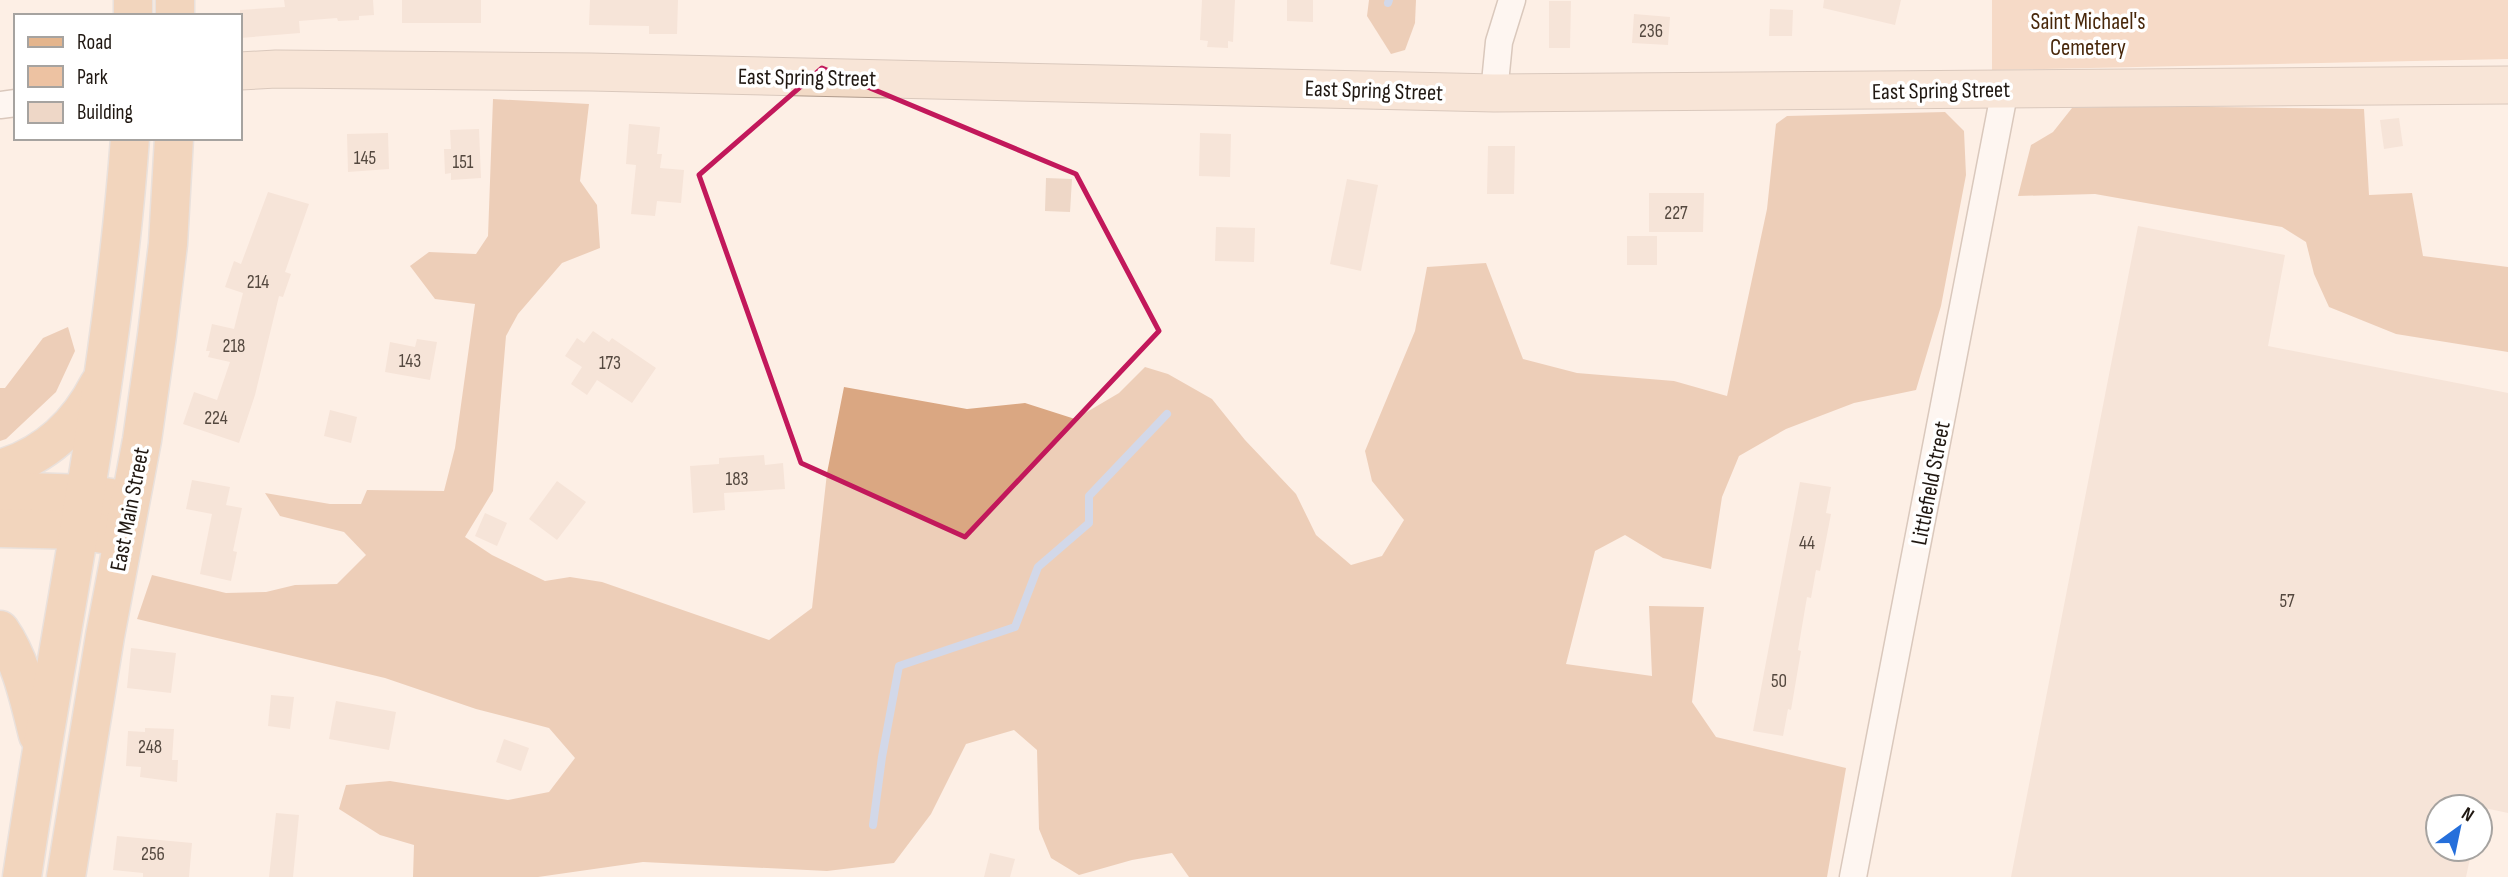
<svg xmlns="http://www.w3.org/2000/svg" width="2508" height="877" font-family="'Sofia Sans Condensed',sans-serif">
  <style>
    .green { fill: #edc2a2 }
    .forest { fill: #daa782 }
    .lines { fill: none; stroke-linecap: round; stroke-linejoin: round }
    .stream { stroke: #9dbdee; stroke-width: 8 }
    .building { fill: #eed7c7 }
    .street-casing { stroke: #af9a8b; stroke-width: 29 }
    .secondary-casing { stroke: #af9a8b; stroke-width: 39 }
    .primary-casing { stroke: #d2d1d0; stroke-width: 41 }
    .street { stroke: #fff; stroke-width: 26 }
    .secondary { stroke: #f2dac6; stroke-width: 37 }
    .primary { stroke: #e4b58d; stroke-width: 38 }
    .marked { fill: none; stroke: #c2185b; stroke-width: 5; stroke-linejoin: round }
    .labels { text-anchor: middle; stroke-width: 7; stroke-linejoin: round; paint-order: stroke }
    .number-label { font-size: 19px; fill: #54483f }
    .park-label { font-size: 23px; fill: #48270a; stroke: #fff }
    .street-label { font-size: 23px; fill: #201812; stroke: #fff }
  </style>
  <rect width="100%" height="100%" fill="#fdefe5"/>
  <polygon class="green" points="1992,0 2508,0 2508,59 1992,70"/>
  <g class="forest">
    <polygon points="1369,0 1416,0 1415,23 1405,50 1391,54 1367,16"/>
    <polygon points="493,99 589,104 580,181 597,205 600,248 562,263 518,314 506,336 493,491 465,537 492,555 545,581 570,577 602,582 769,640 812,608 827,473 844,387 967,409 1025,403 1075,419 1119,393 1145,367 1168,374 1212,399 1245,440 1296,494 1316,535 1351,565 1382,556 1404,520 1372,481 1365,451 1415,331 1427,267 1486,263 1523,359 1577,373 1674,381 1727,396 1767,209 1776,124 1787,116 1945,112 1964,131 1966,175 1941,306 1916,390 1854,403 1786,429 1739,456 1722,497 1711,569 1663,558 1625,535 1595,551 1566,664 1652,676 1649,606 1704,607 1692,702 1716,737 1846,768 1827,877 1189,877 1172,853 1132,860 1079,875 1051,858 1039,829 1037,750 1014,730 966,744 931,814 894,863 827,871 643,862 538,877 413,877 414,845 380,835 339,809 346,785 390,781 508,800 549,792 575,758 549,728 476,709 385,678 137,619 152,575 226,593 266,592 295,585 337,584 366,555 344,532 280,516 265,493 330,504 361,504 367,490 444,491 455,448 475,304 435,299 410,266 429,252 476,254 488,236"/>
    <polygon points="2137,106 2364,109 2369,195 2412,193 2423,256 2508,267 2508,352 2396,334 2329,307 2314,274 2306,242 2282,227 2095,194 2018,196 2031,145 2053,132 2072,108"/>
    <polygon points="68,327 75,351 56,392 6,439 0,441 0,388 5,388 43,338"/>
  </g>
  <g class="lines">
    <g class="stream">
      <polyline points="1388,3 1389,0"/>
      <polyline points="873,825 882,757 899,666 1015,627 1038,567 1089,523 1089,496 1167,414"/>
    </g>
  </g>
  <g class="building">
    <polygon points="284,0 373,0 374,15 359,16 359,20 338,21 337,18 299,21 300,33 240,38 240,10 285,7"/>
    <rect x="402" y="0" width="79" height="23"/>
    <polygon points="590,0 678,0 677,34 649,34 649,26 589,25"/>
    <polygon points="1202,0 1235,0 1233,42 1228,41 1228,48 1207,47 1208,41 1200,40"/>
    <polygon points="1287,0 1313,0 1313,22 1287,21"/>
    <polygon points="1824,0 1901,0 1895,25 1823,8"/>
    <polygon points="1549,1 1571,1 1570,48 1549,48"/>
    <polygon points="1770,9 1793,10 1792,36 1769,36"/>
    <polygon points="1634,14 1670,17 1668,45 1632,43"/>
    <polygon points="2399,118 2403,146 2384,149 2380,120"/>
    <polygon points="629,124 660,127 657,154 662,154 660,168 684,170 681,203 657,201 655,216 631,214 636,165 626,164"/>
    <polygon points="479,129 481,178 451,180 451,173 445,174 444,149 451,149 450,130"/>
    <polygon points="388,133 389,169 348,172 347,134"/>
    <polygon points="1200,133 1231,134 1230,177 1199,176"/>
    <polygon points="1488,146 1515,146 1514,194 1487,194"/>
    <polygon points="1046,178 1072,179 1070,212 1045,211"/>
    <polygon points="1347,179 1378,185 1361,271 1330,264"/>
    <polygon points="268,192 309,204 285,272 291,274 283,297 279,296 255,395 239,443 183,424 194,392 217,400 230,362 208,357 210,351 206,351 212,324 234,329 243,293 225,287 234,261 241,264"/>
    <polygon points="1649,193 1704,193 1703,232 1649,232"/>
    <polygon points="2138,226 2285,255 2268,346 2508,393 2508,813 2480,807 2438,807 2438,849 2472,849 2466,877 2011,877"/>
    <polygon points="1216,227 1255,228 1254,262 1215,261"/>
    <rect x="1627" y="236" width="30" height="29"/>
    <polygon points="593,331 609,342 612,338 656,368 632,403 597,380 587,395 571,384 582,367 565,356 577,338 584,343"/>
    <polygon points="417,339 437,342 430,380 385,372 390,342 415,347"/>
    <polygon points="330,410 357,417 351,443 324,436"/>
    <polygon points="764,455 765,465 783,463 785,489 724,493 725,510 693,513 690,466 719,464 719,458"/>
    <polygon points="192,480 230,487 226,505 242,508 233,551 237,552 231,581 200,574 212,514 186,509"/>
    <polygon points="557,481 586,502 557,540 529,519"/>
    <polygon points="1800,482 1831,487 1826,513 1831,514 1820,571 1816,570 1811,598 1807,597 1798,650 1801,651 1791,710 1788,709 1783,736 1753,731"/>
    <polygon points="485,513 507,523 497,546 475,536"/>
    <polygon points="131,648 176,653 171,693 127,688"/>
    <polygon points="271,695 294,697 290,729 268,726"/>
    <polygon points="336,701 396,712 389,750 329,739"/>
    <polygon points="145,728 174,729 172,760 178,760 177,782 140,777 141,767 126,766 128,731 145,732"/>
    <polygon points="504,739 529,748 521,771 496,762"/>
    <polygon points="276,813 299,815 293,877 269,877"/>
    <polygon points="117,836 192,843 189,877 143,877 143,873 113,870"/>
    <polygon points="990,853 1015,859 1010,877 984,877"/>
  </g>
  <g class="lines">
    <g class="street-casing">
      <g id="street">
        <polyline points="1494,93 1499,42 1512,0"/>
        <polyline points="0,105 16,103"/>
        <polyline points="1853,877 2005,89"/>
      </g>
    </g>
    <g class="secondary-casing">
      <polyline id="secondary" points="240,71 276,69 591,72 1494,93 2508,85"/>
    </g>
    <g class="primary-casing">
      <g id="primary">
        <polyline points="133,0 133,16"/>
        <polyline points="175,0 175,16"/>
        <path d="M0 469C45 456 78 425 99 384"/>
        <polyline points="0,491 85,494 111,498"/>
        <polyline points="0,528 79,530 103,534"/>
        <path d="M0 630C21 660 29 699 38 735"/>
        <path d="M22 877C58 631 112 387 130 138"/>
        <polyline points="66,877 105,636 142,440 157,335 168,244 174,138"/>
      </g>
    </g>
    <use href="#street" class="street"/>
    <use href="#secondary" class="secondary"/>
    <use href="#primary" class="primary"/>
  </g>
  <path d="M0 0H2508V877H0ZM822 68 1076 174 1159 331 965 537 801 463 699 175Z" fill="#fdefe5" fill-opacity=".55" fill-rule="evenodd"/>
  <path class="marked" d="M822 68 1076 174 1159 331 965 537 801 463 699 175Z"/>
  <g class="labels">
    <g class="number-label">
      <text x="1651" y="37">236</text>
      <text x="365" y="164">145</text>
      <text x="463" y="168">151</text>
      <text x="1676" y="219">227</text>
      <text x="258" y="288">214</text>
      <text x="234" y="352">218</text>
      <text x="410" y="367">143</text>
      <text x="610" y="369">173</text>
      <text x="216" y="424">224</text>
      <text x="737" y="485">183</text>
      <text x="1807" y="549">44</text>
      <text x="2287" y="607">57</text>
      <text x="1779" y="687">50</text>
      <text x="150" y="753">248</text>
      <text x="153" y="860">256</text>
    </g>
    <g class="park-label">
      <text x="2088" y="29">Saint Michael's<tspan x="2088" dy="26">Cemetery</tspan></text>
    </g>
    <g class="street-label">
      <text transform="translate(807 77) rotate(1)" y="8">East Spring Street</text>
      <text transform="translate(1374 90) rotate(2)" y="8">East Spring Street</text>
      <text transform="translate(1941 90) rotate(-1)" y="8">East Spring Street</text>
      <text transform="translate(1930 483) rotate(-79)" y="8">Littlefield Street</text>
      <text transform="translate(129 509) rotate(-79)" y="8">East Main Street</text>
    </g>
  </g>
  <rect x="14" y="14" width="228" height="126" fill="#ffffff" stroke="#a6a3a0" stroke-width="2"/>
  <rect x="28" y="37" width="35" height="10" fill="#e4b58d" stroke="#a6a3a0" stroke-width="2"/>
  <text x="77" y="49" font-size="21" fill="#201812">Road</text>
  <rect x="28" y="66" width="35" height="21" fill="#edc2a2" stroke="#a6a3a0" stroke-width="2"/>
  <text x="77" y="84" font-size="21" fill="#201812">Park</text>
  <rect x="28" y="102" width="35" height="21" fill="#eed7c7" stroke="#a6a3a0" stroke-width="2"/>
  <text x="77" y="119" font-size="21" fill="#201812">Building</text>
  <g transform="translate(2459 828) rotate(33)"><circle r="33" fill="#ffffff" stroke="#a6a3a0" stroke-width="2"/>
  <path d="M0-5L12 26L0 18L-12 26Z" fill="#256fdb"/>
  <text y="-10" font-size="19" font-weight="bold" text-anchor="middle" fill="#201812">N</text>
  </g>
</svg>
